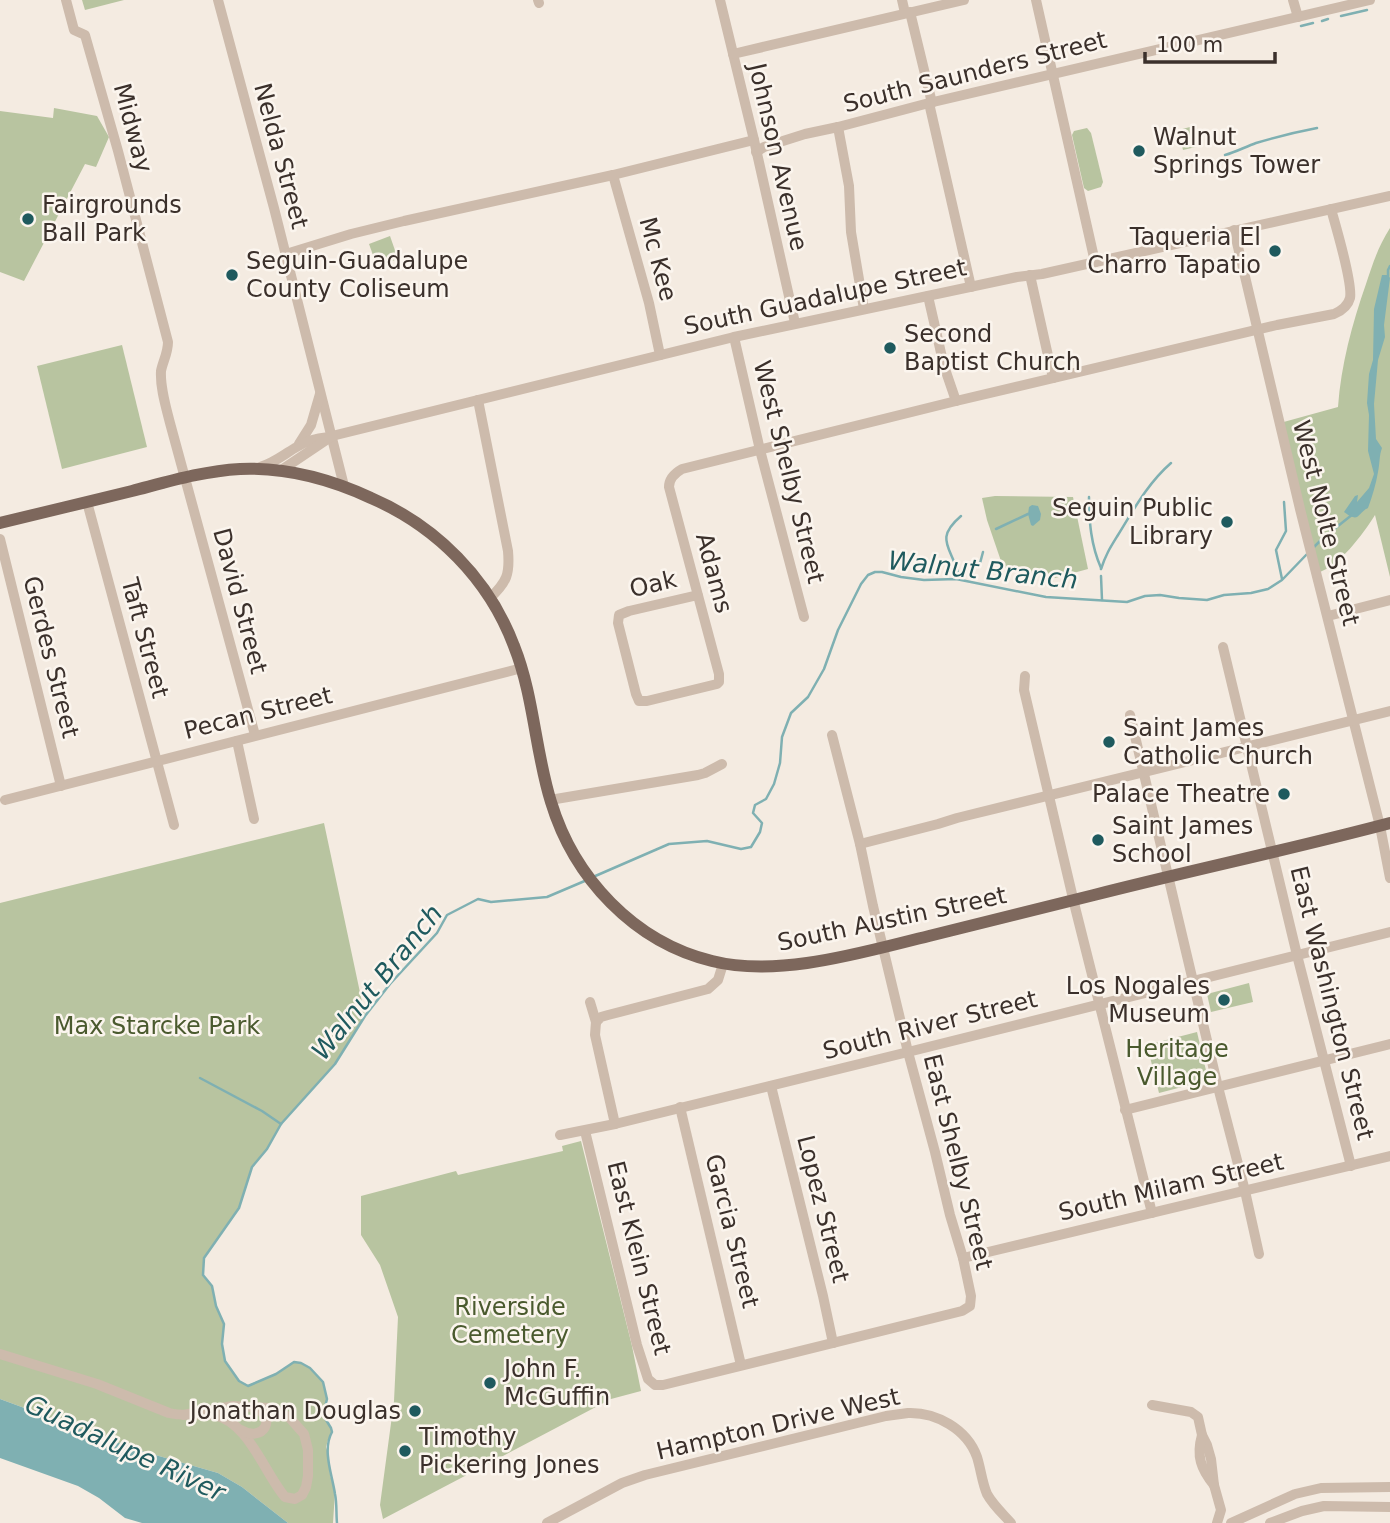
<svg xmlns="http://www.w3.org/2000/svg" width="1390" height="1523" font-family="'DejaVu Sans',sans-serif">
  <style>
    .green { fill: #b8c4a0 }
    .water { fill: #7fb0b2 }
    .lines { fill: none; stroke-linecap: round; stroke-linejoin: round }
    .stream { stroke: #7fb0b2; stroke-width: 2.5 }
    .minor { stroke: #cdbbac; stroke-width: 10 }
    .major { stroke: #7d675c; stroke-width: 12 }
    .poi-dot { fill: #1f5a5e; stroke: #fbf5ee; stroke-width: 2.5 }
    .labels { text-anchor: middle; stroke-width: 5; stroke-linejoin: round; paint-order: stroke }
    .street-label { font-size: 24px; fill: #3b302b; stroke: #fbf5ee }
    .poi-label { font-size: 24px; fill: #3b302b; stroke: #fbf5ee; text-anchor: start }
    .park-label { font-size: 24px; fill: #4a5a2e; stroke: #fbf5ee }
    .water-label { font-size: 26px; font-style: italic; fill: #1f5a5e; stroke: #fbf5ee }
  </style>
  <rect width="100%" height="100%" fill="#f4ebe1"/>
  <g class="green">
    <polygon points="82,0 124,0 85,10"/>
    <polygon points="54,108 97,116 109,137 96,167 85,164 24,281 0,272 0,111 53,118"/>
    <polygon points="1190,127 1196,147 1183,150 1178,130"/>
    <polygon points="1087,128 1091,133 1103,182 1101,187 1088,191 1084,188 1072,135 1074,131"/>
    <path d="M1390 228V577L1375 515C1363 534 1339 567 1317 573L1280 423 1338 407C1341 365 1352 324 1366 284 1373 263 1378 247 1390 228Z"/>
    <polygon points="390,236 398,259 377,266 369,244"/>
    <polygon points="122,345 147,447 62,469 37,366"/>
    <polygon points="995,496 1073,497 1088,569 1055,578 1003,567 987,520 982,498"/>
    <polygon points="324,823 365,1016 335,1064 281,1124 267,1149 252,1167 239,1208 204,1258 203,1275 212,1286 216,1306 224,1324 222,1344 225,1361 239,1381 248,1385 276,1374 294,1362 301,1363 310,1368 323,1382 327,1399 323,1416 331,1428 332,1432 328,1440 326,1447 329,1456 330,1475 335,1492 333,1523 288,1523 242,1487 218,1473 138,1450 0,1399 0,903"/>
    <polygon points="1249,983 1253,1002 1211,1012 1207,994"/>
    <polygon points="1197,1032 1208,1079 1205,1081 1159,1093 1147,1045"/>
    <polygon points="581,1141 632,1346 641,1391 611,1399 383,1519 380,1505 394,1401 398,1317 380,1265 361,1235 361,1196 456,1171 458,1175 563,1151 562,1146"/>
  </g>
  <g class="water">
    <path d="M1382 275H1388L1390 278 1384 325 1385 337 1378 360 1374 404 1376 439 1382 448C1379 456 1380 463 1378 472 1376 484 1372 497 1368 508 1357 513 1360 524 1344 512L1355 496 1358 495 1357 502 1369 488 1374 474 1368 451 1369 415 1367 403 1369 374 1373 360 1374 309Z"/>
    <polygon points="1032,505 1038,506 1041,514 1040,520 1033,526 1031,525 1028,514 1029,507"/>
    <polygon points="0,1399 138,1450 218,1473 242,1487 288,1523 142,1523 125,1518 99,1498 78,1486 0,1458"/>
  </g>
  <g class="lines">
    <g class="stream">
      <polyline points="1341,16 1367,10"/>
      <polyline points="1322,21 1328,19"/>
      <polyline points="1301,26 1313,23"/>
      <path d="M1225 155C1236 152 1245 147 1256 143 1276 137 1296 132 1317 128"/>
      <polyline points="1388,276 1388,270 1390,266"/>
      <path d="M1089 497C1089 522 1091 545 1101 568"/>
      <polyline points="996,529 1028,514"/>
      <polyline points="1313,548 1323,538 1353,514"/>
      <polyline points="979,567 983,552"/>
      <path d="M1101 569C1106 554 1110 548 1118 535 1134 509 1148 483 1171 463"/>
      <polyline points="1101,576 1102,600"/>
      <path d="M956 578 958 573C951 547 934 539 961 516"/>
      <polyline points="1282,579 1276,550 1286,531 1284,502"/>
      <polyline points="593,877 669,844 707,841 741,849 751,847 760,832 762,823 753,813 755,805 766,799 774,784 780,763 782,737 791,713 808,697 824,669 838,630 861,584 868,575 875,572 882,572 901,577 924,580 956,579 1046,597 1127,602 1145,596 1160,595 1179,598 1207,600 1224,595 1251,593 1268,589 1282,580 1308,553"/>
      <polyline points="200,1078 262,1111 281,1124"/>
      <path d="M337 1523C336 1513 337 1503 335 1494 332 1474 322 1450 332 1432L331 1428 323 1415 327 1399 323 1382 310 1368 301 1363 294 1362 276 1374 248 1386 239 1381 225 1361 222 1344 224 1324 216 1306 212 1286 203 1275 204 1258 239 1208 252 1167 267 1149 281 1124 335 1064 365 1016 390 984 437 933 447 915 478 899 491 902 547 897 587 880"/>
    </g>
    <g class="minor">
      <path d="M66 0 74 30 85 35 118 151 168 342C168 353 163 361 161 371 160 388 166 407 170 423L255 735"/>
      <polyline points="218,0 274,208 344,486"/>
      <polyline points="538,0 539,3"/>
      <polyline points="720,0 754,140 795,323"/>
      <polyline points="902,0 905,13"/>
      <polyline points="1036,0 1095,262"/>
      <polyline points="1293,0 1298,17"/>
      <polyline points="910,12 932,103"/>
      <polyline points="733,54 964,0"/>
      <polyline points="929,103 971,287"/>
      <polyline points="838,127 849,186 851,232 864,309"/>
      <polyline points="756,152 764,147 805,134 838,127 929,103 1370,0"/>
      <polyline points="613,175 649,303 660,355"/>
      <polyline points="1234,230 1300,509 1380,826 1390,878"/>
      <polyline points="286,254 351,234 404,221 613,175 754,140"/>
      <polyline points="1030,275 1053,378"/>
      <polyline points="928,296 944,366 956,401"/>
      <polyline points="734,337 760,450 804,617"/>
      <path d="M478 400 508 551C510 574 507 582 490 598"/>
      <polyline points="299,444 311,425 320,394"/>
      <path d="M260 467C274 463 283 455 295 448 305 441 317 438 329 437"/>
      <polyline points="280,471 332,436 734,337 1017,277 1042,274 1390,196"/>
      <polyline points="87,502 174,825"/>
      <polyline points="0,539 61,786"/>
      <path d="M698 595 629 611 619 615 618 623 636 694 639 701H647L717 684 719 682V674L669 487C669 478 675 473 682 469L956 401 1277 325 1334 314C1341 311 1348 306 1350 298 1353 283 1336 227 1331 209"/>
      <polyline points="1328,616 1390,600"/>
      <polyline points="1223,647 1297,955 1351,1166"/>
      <polyline points="1025,676 1024,690 1076,911 1152,1213"/>
      <polyline points="1130,715 1218,1087 1245,1191 1259,1254"/>
      <polyline points="237,741 254,819"/>
      <polyline points="5,800 522,668"/>
      <polyline points="550,800 698,775 705,773 722,764"/>
      <path d="M860 844 938 824 957 818C1101 783 1246 747 1390 711"/>
      <polyline points="590,1002 596,1022 595,1035 615,1124"/>
      <polyline points="596,1022 601,1017 608,1015 708,989 718,980 723,964"/>
      <polyline points="771,1086 823,1296 833,1343"/>
      <polyline points="680,1107 741,1365"/>
      <polyline points="1125,1110 1390,1044"/>
      <polyline points="585,1131 637,1345 648,1379 655,1385 663,1385 962,1311 970,1306 971,1296 963,1258 950,1215 935,1152 908,1052 873,906 860,844 832,735"/>
      <polyline points="560,1135 615,1124 908,1052 1390,932"/>
      <polyline points="963,1258 1390,1156"/>
      <path d="M0 1354 97 1384 169 1413C185 1417 200 1413 214 1415 248 1421 265 1474 285 1497L295 1499 302 1495 306 1487 308 1476V1450L304 1434 289 1417 270 1408 233 1406 183 1415"/>
      <polyline points="1152,1405 1191,1412 1198,1417 1202,1435 1207,1445 1211,1459 1214,1485 1221,1510 1217,1523"/>
      <path d="M241 1430C263 1443 278 1418 254 1407"/>
      <path d="M1202 1435C1196 1456 1201 1469 1214 1485"/>
      <path d="M547 1523 622 1483 645 1475 886 1416C893 1415 901 1414 908 1413 936 1412 967 1429 977 1457 981 1470 982 1482 987 1494 993 1505 1003 1514 1011 1523"/>
      <polyline points="1231,1523 1295,1494 1321,1488 1390,1487"/>
      <polyline points="1270,1523 1302,1511 1324,1506 1390,1507"/>
    </g>
    <path class="major" d="M0 523C44 512 88 502 132 491 167 482 203 471 240 469 285 467 330 479 371 498 436 526 489 579 514 646 534 696 535 751 551 802 574 878 634 942 712 961 779 978 863 952 929 936 984 922 1039 909 1094 895 1192 870 1292 849 1390 823"/>
  </g>
  <g class="poi-dot">
    <circle cx="1139" cy="151" r="7"/>
    <circle cx="28" cy="219" r="7"/>
    <circle cx="1275" cy="251" r="7"/>
    <circle cx="232" cy="275" r="7"/>
    <circle cx="890" cy="348" r="7"/>
    <circle cx="1227" cy="522" r="7"/>
    <circle cx="1109" cy="742" r="7"/>
    <circle cx="1284" cy="794" r="7"/>
    <circle cx="1098" cy="840" r="7"/>
    <circle cx="1224" cy="1000" r="7"/>
    <circle cx="490" cy="1383" r="7"/>
    <circle cx="415" cy="1411" r="7"/>
    <circle cx="405" cy="1451" r="7"/>
  </g>
  <g class="labels">
    <g class="street-label">
      <text transform="translate(975 72) rotate(-14)" y="8">South Saunders Street</text>
      <text transform="translate(133 128) rotate(75)" y="8">Midway</text>
      <text transform="translate(281 156) rotate(75)" y="8">Nelda Street</text>
      <text transform="translate(778 157) rotate(77)" y="8">Johnson Avenue</text>
      <text transform="translate(658 259) rotate(75)" y="8">Mc Kee</text>
      <text transform="translate(825 297) rotate(-12)" y="8">South Guadalupe Street</text>
      <text transform="translate(789 472) rotate(76)" y="8">West Shelby Street</text>
      <text transform="translate(1326 523) rotate(76)" y="8">West Nolte Street</text>
      <text transform="translate(714 573) rotate(75)" y="8">Adams</text>
      <text transform="translate(653 584) rotate(-13)" y="8">Oak</text>
      <text transform="translate(240 601) rotate(75)" y="8">David Street</text>
      <text transform="translate(145 638) rotate(75)" y="8">Taft Street</text>
      <text transform="translate(51 657) rotate(76)" y="8">Gerdes Street</text>
      <text transform="translate(258 713) rotate(-14)" y="8">Pecan Street</text>
      <text transform="translate(892 919) rotate(-12)" y="8">South Austin Street</text>
      <text transform="translate(1332 1003) rotate(76)" y="8">East Washington Street</text>
      <text transform="translate(930 1025) rotate(-14)" y="8">South River Street</text>
      <text transform="translate(958 1162) rotate(76)" y="8">East Shelby Street</text>
      <text transform="translate(1171 1187) rotate(-13)" y="8">South Milam Street</text>
      <text transform="translate(823 1209) rotate(76)" y="8">Lopez Street</text>
      <text transform="translate(732 1231) rotate(76)" y="8">Garcia Street</text>
      <text transform="translate(639 1258) rotate(76)" y="8">East Klein Street</text>
      <text transform="translate(778 1424) rotate(-13)" y="8">Hampton Drive West</text>
    </g>
    <g class="poi-label">
      <text x="1153" y="145">Walnut<tspan x="1153" dy="28">Springs Tower</tspan></text>
      <text x="42" y="213">Fairgrounds<tspan x="42" dy="28">Ball Park</tspan></text>
      <text x="1261" y="245" text-anchor="end">Taqueria El<tspan x="1261" dy="28">Charro Tapatio</tspan></text>
      <text x="246" y="269">Seguin-Guadalupe<tspan x="246" dy="28">County Coliseum</tspan></text>
      <text x="904" y="342">Second<tspan x="904" dy="28">Baptist Church</tspan></text>
      <text x="1213" y="516" text-anchor="end">Seguin Public<tspan x="1213" dy="28">Library</tspan></text>
      <text x="1123" y="736">Saint James<tspan x="1123" dy="28">Catholic Church</tspan></text>
      <text x="1270" y="802" text-anchor="end">Palace Theatre</text>
      <text x="1112" y="834">Saint James<tspan x="1112" dy="28">School</tspan></text>
      <text x="1210" y="994" text-anchor="end">Los Nogales<tspan x="1210" dy="28">Museum</tspan></text>
      <text x="504" y="1377">John F.<tspan x="504" dy="28">McGuffin</tspan></text>
      <text x="401" y="1419" text-anchor="end">Jonathan Douglas</text>
      <text x="419" y="1445">Timothy<tspan x="419" dy="28">Pickering Jones</tspan></text>
    </g>
    <g class="park-label">
      <text x="157" y="1034">Max Starcke Park</text>
      <text x="1177" y="1057">Heritage<tspan x="1177" dy="28">Village</tspan></text>
      <text x="510" y="1315">Riverside<tspan x="510" dy="28">Cemetery</tspan></text>
    </g>
    <g class="water-label">
      <text transform="translate(983 570) rotate(6)" y="9">Walnut Branch</text>
      <text transform="translate(377 982) rotate(-51)" y="9">Walnut Branch</text>
      <text transform="translate(125 1448) rotate(25)" y="9">Guadalupe River</text>
    </g>
  </g>
  <path d="M1145 52v10h130v-10" fill="none" stroke="#3b302b" stroke-width="3.5"/>
  <text x="1156" y="52" font-size="21" fill="#3b302b" stroke="#fbf5ee" stroke-width="5" paint-order="stroke">100 m</text>
</svg>
